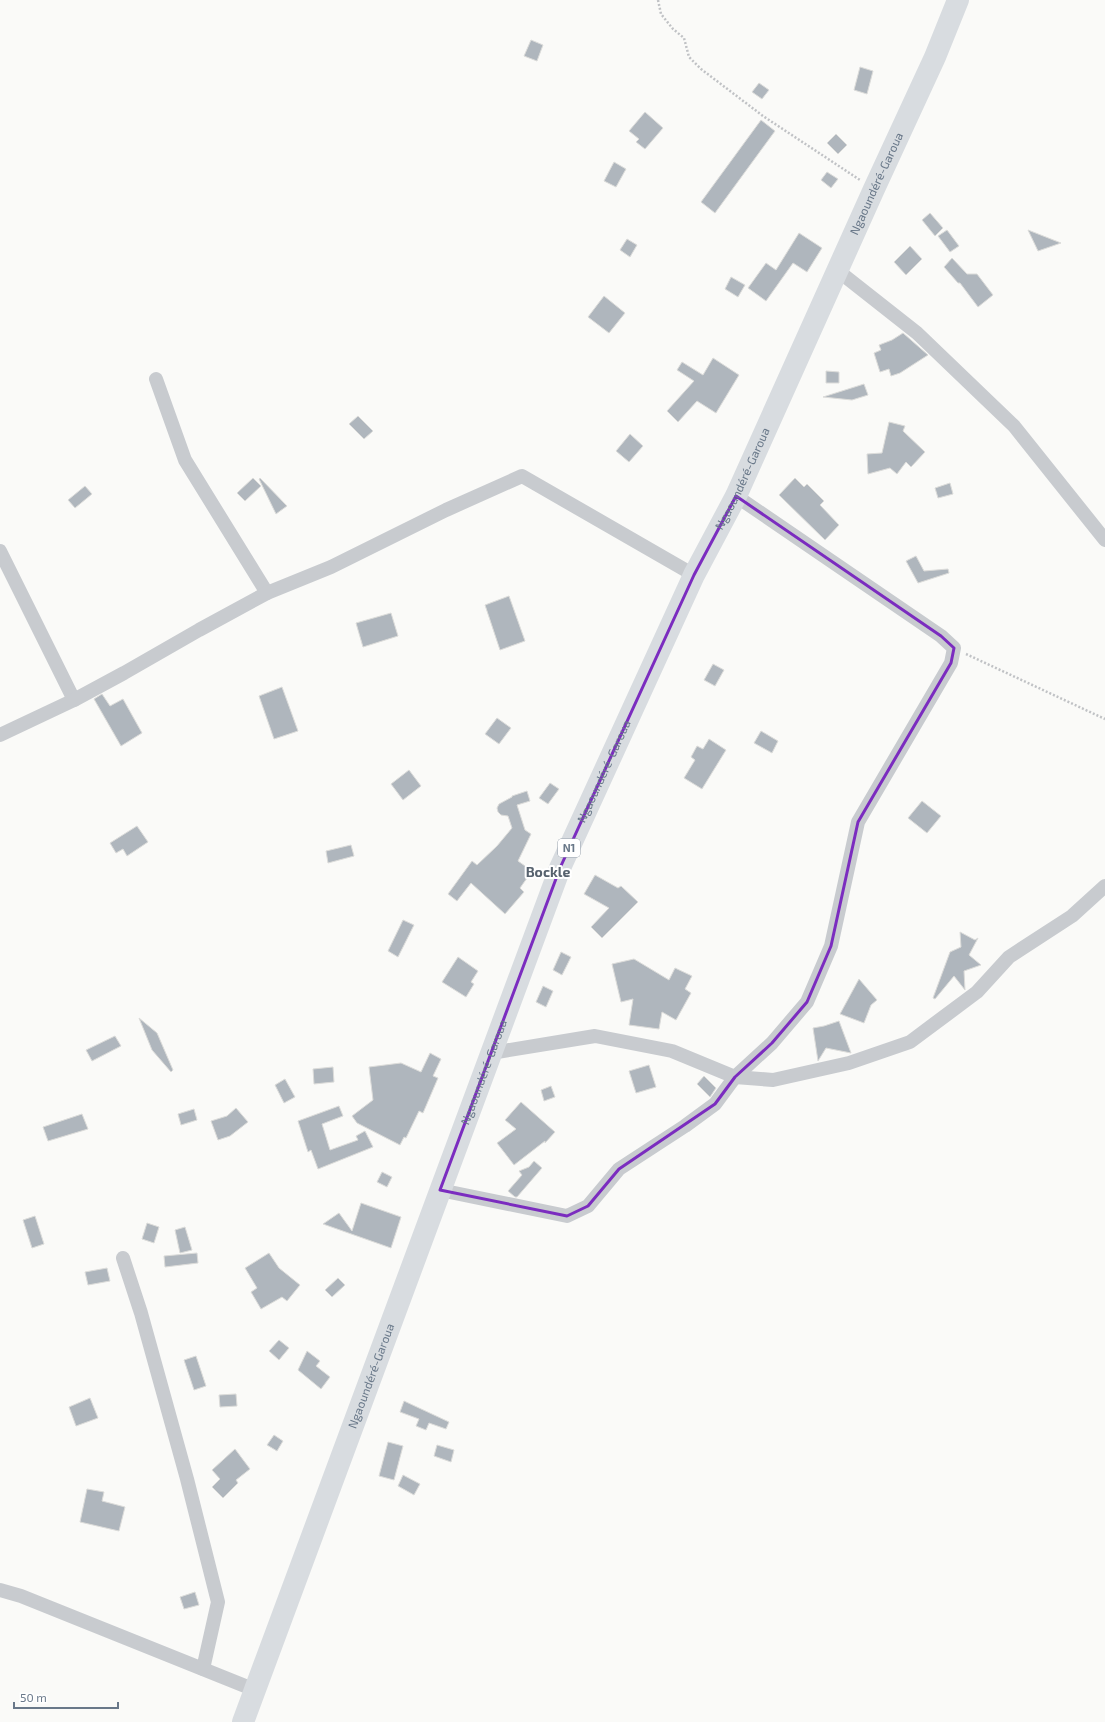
<svg xmlns="http://www.w3.org/2000/svg" width="1105" height="1722" font-family="'Exo 2',sans-serif">
  <style>
    .building { fill: #afb6bd; stroke: #dcdcda }
    .lines { fill: none; stroke-linecap: round; stroke-linejoin: round }
    .path { stroke: #c0c2c5; stroke-width: 2.5; stroke-dasharray: 2 2; stroke-linecap: butt }
    .street { stroke: #c8cbcf; stroke-width: 14 }
    .highway { stroke: #d8dce0; stroke-width: 22 }
    .marked { fill: none; stroke: #7b2cbf; stroke-width: 3; stroke-linejoin: round }
    .labels { text-anchor: middle; stroke-width: 4; stroke-linejoin: round; paint-order: stroke }
    .shield { fill: #fff; stroke: #96a0ac; stroke-width: 1 }
    .shield-label { font-size: 11px; font-weight: bold; fill: #697889 }
    .street-label { font-size: 12px; fill: #697889; stroke: #fff }
    .quarter-label { font-size: 14px; font-weight: bold; fill: #57626e; stroke: #fff }
  </style>
  <rect width="100%" height="100%" fill="#fafaf8"/>
  <g class="building">
    <polygon points="531,40 543,45 537,61 524,56"/>
    <polygon points="860,67 873,71 867,94 854,90"/>
    <polygon points="759,83 769,90 762,99 752,92"/>
    <polygon points="645,112 663,128 645,149 636,142 639,139 629,131"/>
    <polygon points="761,120 775,131 715,213 701,202"/>
    <polygon points="836,134 847,145 838,154 827,143"/>
    <polygon points="614,162 626,169 616,187 604,181"/>
    <polygon points="827,172 838,179 831,188 821,180"/>
    <polygon points="930,213 943,228 935,236 922,220"/>
    <polygon points="947,230 959,246 950,252 938,236"/>
    <polygon points="1028,230 1061,243 1038,251"/>
    <polygon points="799,233 822,248 807,272 793,263 766,301 748,288 766,263 776,270"/>
    <polygon points="627,239 637,245 630,257 620,250"/>
    <polygon points="910,246 922,259 906,275 894,262"/>
    <polygon points="952,258 967,274 977,274 993,295 978,307 960,283 958,283 944,267"/>
    <polygon points="731,277 745,285 738,297 725,289"/>
    <polygon points="604,296 625,313 609,333 588,317"/>
    <polygon points="903,333 928,355 900,373 891,376 889,369 880,372 874,353 881,350 879,345 892,340"/>
    <polygon points="713,358 739,375 716,413 697,401 678,422 667,411 694,381 677,370 682,362 703,375"/>
    <polygon points="826,371 839,372 839,383 826,383"/>
    <polygon points="864,384 868,395 852,400 823,397"/>
    <polygon points="358,416 373,431 364,439 349,424"/>
    <polygon points="889,422 905,426 903,431 925,452 911,467 906,462 897,474 890,468 868,474 867,454 882,453"/>
    <polygon points="630,434 643,446 629,462 616,451"/>
    <polygon points="253,478 261,486 245,501 237,493"/>
    <polygon points="260,478 287,506 276,514 259,479"/>
    <polygon points="795,478 804,487 807,484 824,501 820,505 839,525 825,540 779,495"/>
    <polygon points="950,483 953,494 938,498 935,488"/>
    <polygon points="85,486 92,494 75,508 68,500"/>
    <polygon points="916,556 924,571 948,569 949,573 918,583 906,561"/>
    <polygon points="509,596 525,641 500,650 485,605"/>
    <polygon points="391,613 398,636 363,647 356,623"/>
    <polygon points="713,664 724,670 715,686 704,680"/>
    <polygon points="282,687 298,731 274,739 259,696"/>
    <polygon points="102,694 110,706 123,699 142,733 121,746 94,699"/>
    <polygon points="497,718 511,728 499,744 485,734"/>
    <polygon points="761,731 778,741 772,753 754,743"/>
    <polygon points="709,739 726,750 702,789 684,778 695,760 691,757 697,746 703,749"/>
    <polygon points="409,770 421,786 403,800 391,784"/>
    <polygon points="550,783 559,789 548,804 539,798"/>
    <polygon points="527,791 530,801 517,805 525,830 531,834 518,861 532,871 520,888 524,892 505,914 471,883 457,901 448,894 472,861 477,865 497,846 512,828 508,816 501,815 498,812 497,808 499,804 512,797 512,796"/>
    <polygon points="922,801 941,816 927,833 908,818"/>
    <polygon points="137,826 148,842 127,856 123,849 116,853 110,843"/>
    <polygon points="351,845 354,856 328,863 326,851"/>
    <polygon points="595,875 618,888 621,886 638,902 602,938 591,927 609,908 584,894"/>
    <polygon points="403,920 414,925 398,957 388,951"/>
    <polygon points="960,932 975,940 978,938 969,955 981,965 964,971 965,990 954,976 935,999 933,998 950,952 961,947"/>
    <polygon points="561,952 571,957 562,975 553,970"/>
    <polygon points="458,957 478,971 471,982 474,984 466,997 442,982"/>
    <polygon points="634,959 669,980 675,968 692,976 685,989 691,993 676,1020 662,1012 659,1029 629,1025 633,999 621,1002 612,964"/>
    <polygon points="859,979 877,1000 871,1005 864,1023 840,1014"/>
    <polygon points="543,986 553,991 546,1007 536,1002"/>
    <polygon points="139,1018 157,1033 173,1070 171,1072 152,1050"/>
    <polygon points="839,1021 851,1053 826,1048 818,1061 813,1028 824,1026"/>
    <polygon points="115,1036 121,1046 92,1061 86,1050"/>
    <polygon points="430,1053 441,1059 433,1076 438,1078 423,1113 419,1111 406,1138 404,1137 400,1145 357,1123 352,1116 373,1100 369,1067 401,1063 421,1072"/>
    <polygon points="649,1065 656,1087 636,1093 629,1071"/>
    <polygon points="333,1067 334,1082 314,1084 313,1069"/>
    <polygon points="704,1076 716,1088 710,1097 697,1084"/>
    <polygon points="285,1079 295,1097 284,1103 275,1085"/>
    <polygon points="551,1086 555,1097 544,1101 541,1090"/>
    <polygon points="521,1102 555,1132 545,1143 545,1141 514,1165 497,1143 516,1129 505,1120"/>
    <polygon points="339,1106 343,1116 322,1124 330,1150 358,1140 356,1136 365,1131 373,1147 318,1169 311,1150 308,1152 298,1121"/>
    <polygon points="236,1108 248,1122 230,1136 218,1140 211,1121 227,1116"/>
    <polygon points="194,1109 197,1120 181,1125 178,1114"/>
    <polygon points="82,1114 88,1129 48,1141 43,1127"/>
    <polygon points="534,1161 542,1168 517,1197 515,1197 508,1191 522,1175 519,1171 529,1167"/>
    <polygon points="382,1172 392,1177 387,1187 377,1182"/>
    <polygon points="361,1203 401,1217 391,1248 323,1224 339,1213 352,1231"/>
    <polygon points="35,1216 44,1244 32,1248 23,1220"/>
    <polygon points="147,1223 159,1227 154,1243 142,1239"/>
    <polygon points="185,1227 192,1250 180,1253 175,1230"/>
    <polygon points="197,1253 198,1263 165,1267 164,1256"/>
    <polygon points="269,1253 279,1268 300,1285 287,1301 282,1297 261,1309 251,1292 257,1288 245,1268"/>
    <polygon points="107,1268 110,1281 88,1285 85,1272"/>
    <polygon points="338,1278 345,1285 332,1297 325,1290"/>
    <polygon points="279,1340 289,1348 279,1360 269,1351"/>
    <polygon points="307,1351 320,1361 316,1366 330,1377 321,1389 298,1370"/>
    <polygon points="196,1356 206,1386 194,1390 184,1360"/>
    <polygon points="236,1394 237,1406 220,1407 219,1395"/>
    <polygon points="90,1398 98,1418 76,1426 69,1407"/>
    <polygon points="404,1401 449,1422 446,1429 429,1423 426,1430 416,1426 419,1419 400,1412"/>
    <polygon points="274,1435 283,1441 277,1451 267,1445"/>
    <polygon points="388,1442 403,1446 394,1480 379,1476"/>
    <polygon points="437,1445 454,1450 451,1462 434,1456"/>
    <polygon points="235,1449 250,1469 236,1480 238,1483 223,1498 212,1487 220,1479 212,1470"/>
    <polygon points="403,1475 420,1484 414,1495 398,1486"/>
    <polygon points="87,1489 104,1492 102,1501 125,1507 119,1531 80,1522"/>
    <polygon points="195,1592 199,1605 184,1609 180,1597"/>
  </g>
  <g class="lines">
    <g class="path">
      <polyline points="658,0 661,14 673,29 684,38 689,57 701,69 763,116 860,180"/>
      <polyline points="966,654 1105,719"/>
    </g>
    <g class="street">
      <polyline points="837,270 917,333 1014,426 1105,540"/>
      <polyline points="156,379 185,460 267,593"/>
      <polyline points="0,551 74,700"/>
      <polyline points="0,735 74,700 124,673 199,630 267,593 331,567 446,510 522,476 694,575"/>
      <polyline points="491,1053 595,1036 672,1051 735,1077 773,1080 849,1063 910,1042 977,992 1009,957 1072,916 1105,886"/>
      <polyline points="440,1190 567,1216 588,1206 619,1169 685,1126 715,1104 735,1077 772,1043 807,1002 831,946 858,822 951,663 954,648 941,636 736,496"/>
      <polyline points="123,1258 141,1313 187,1479 218,1602 203,1669"/>
      <polyline points="0,1590 21,1596 255,1690"/>
    </g>
    <path class="highway" id="s1" d="M243 1722 560 868 694 575 736 496 874 189 935 57 958 0"/>
  </g>
  <path class="marked" d="M736 496 941 636 954 648 951 663 858 822 831 946 807 1002 772 1043 735 1077 715 1104 619 1169 588 1206 567 1216 440 1190 560 868 694 575Z"/>
  <g class="labels">
    <rect class="shield" x="558" y="839" width="22" height="18" rx="3"/>
    <g class="shield-label">
      <text x="569" y="852">N1</text>
    </g>
    <g class="street-label">
      <text dy="4" stroke="none"><textPath href="#s1" startOffset="1665">Ngaoundéré-Garoua</textPath></text>
      <text dy="4" stroke="none"><textPath href="#s1" startOffset="1341">Ngaoundéré-Garoua</textPath></text>
      <text dy="4" stroke="none"><textPath href="#s1" startOffset="1017">Ngaoundéré-Garoua</textPath></text>
      <text dy="4" stroke="none"><textPath href="#s1" startOffset="693">Ngaoundéré-Garoua</textPath></text>
      <text dy="4" stroke="none"><textPath href="#s1" startOffset="369">Ngaoundéré-Garoua</textPath></text>
    </g>
    <g class="quarter-label">
      <text x="548" y="877">Bockle</text>
    </g>
  </g>
  <path d="M14 1702v6h104v-6" fill="none" stroke="#697889" stroke-width="2"/>
  <text x="20" y="1702" font-size="12" fill="#697889" stroke="#ffffff" stroke-width="3" paint-order="stroke">50 m</text>
</svg>
